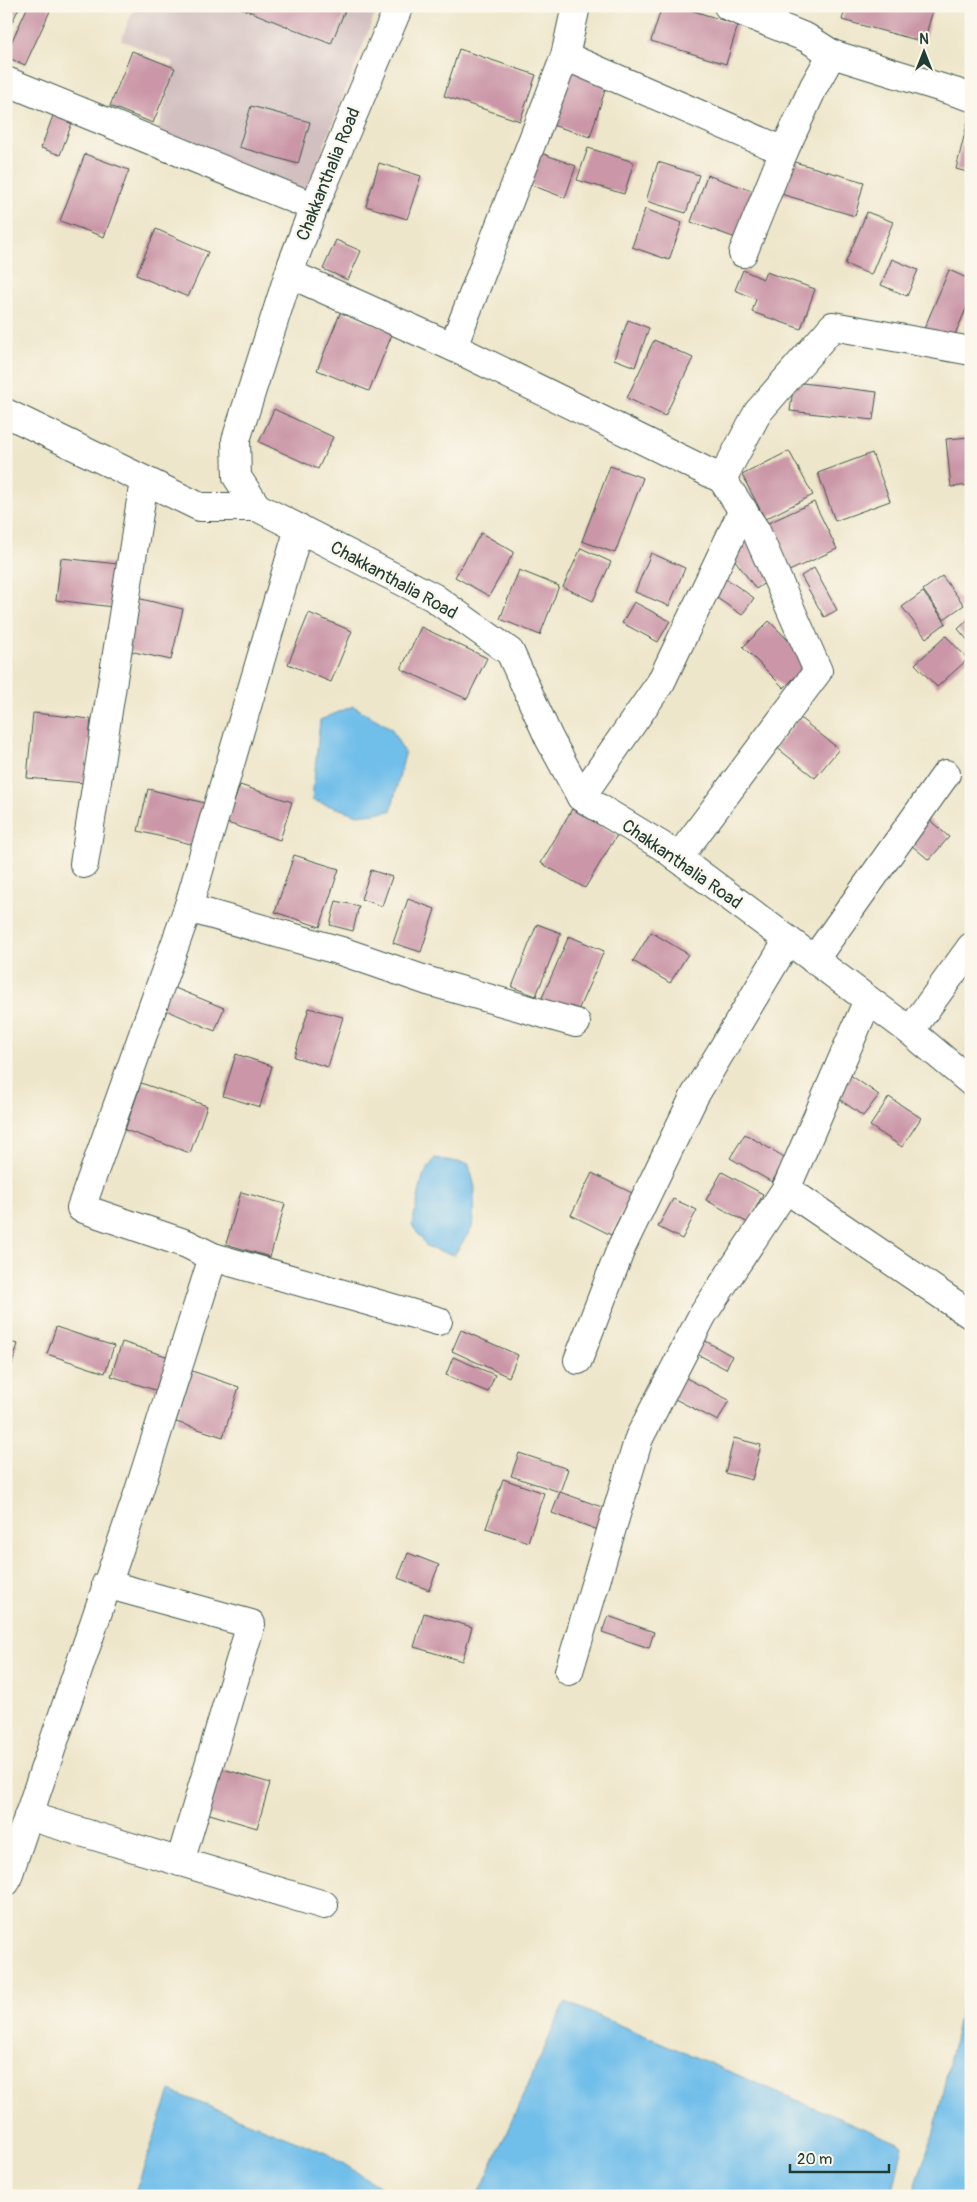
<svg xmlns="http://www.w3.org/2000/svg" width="977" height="2202" font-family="Pangolin,sans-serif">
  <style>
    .industrial { fill: #d2bfc0 }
    .water { fill: #6fbeea; stroke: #477e8f }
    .building { fill: #cb97a8 }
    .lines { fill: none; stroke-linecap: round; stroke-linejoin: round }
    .street-casing { stroke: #3e564a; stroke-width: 30 }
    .street { stroke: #fff; stroke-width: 28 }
    .labels { text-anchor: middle; stroke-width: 4.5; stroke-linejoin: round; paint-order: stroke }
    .street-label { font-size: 18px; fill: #1f3d34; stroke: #fbf7ec }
  </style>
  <rect width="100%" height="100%" fill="#fbf7ec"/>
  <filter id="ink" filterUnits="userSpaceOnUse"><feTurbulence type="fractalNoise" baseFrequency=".02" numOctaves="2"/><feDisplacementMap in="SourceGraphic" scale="10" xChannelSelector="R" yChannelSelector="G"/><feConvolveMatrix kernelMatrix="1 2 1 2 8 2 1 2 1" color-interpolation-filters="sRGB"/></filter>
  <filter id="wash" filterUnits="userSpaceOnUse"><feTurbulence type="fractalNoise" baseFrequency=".0096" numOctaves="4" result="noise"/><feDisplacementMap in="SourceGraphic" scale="20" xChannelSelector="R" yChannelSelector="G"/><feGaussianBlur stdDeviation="1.12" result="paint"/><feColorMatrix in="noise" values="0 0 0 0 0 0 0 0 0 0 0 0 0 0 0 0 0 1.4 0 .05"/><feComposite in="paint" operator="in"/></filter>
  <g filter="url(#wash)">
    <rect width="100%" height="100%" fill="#eee6ca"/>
    <polygon class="industrial" points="135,6 378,6 304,198 158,133 174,62 121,40"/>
    <g class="water">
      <polygon points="353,706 391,728 405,754 391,811 358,815 312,800 320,720"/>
      <polygon points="435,1158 469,1164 475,1188 472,1228 454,1255 428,1248 412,1225 423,1176"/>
      <polygon points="971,1962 971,2196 912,2196 934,2132"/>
      <polygon points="565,2002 903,2145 892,2196 478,2196"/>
      <polygon points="170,2091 327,2153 375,2184 397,2196 134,2196"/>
    </g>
    <g id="blocks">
      <g class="building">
        <polygon points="6,6 20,6 6,34"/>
        <polygon points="28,6 45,6 51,9 25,65 6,57 6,54"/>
        <polygon points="236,6 341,6 346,8 331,44"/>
        <polygon points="662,6 678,6 738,25 726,64 651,41"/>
        <polygon points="846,6 934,6 924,42 842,20"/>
        <polygon points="459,49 536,75 520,121 444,96"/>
        <polygon points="132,51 175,68 153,123 110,106"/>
        <polygon points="567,68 608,81 590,137 549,124"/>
        <polygon points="57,105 76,112 60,155 41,148"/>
        <polygon points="251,106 310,122 298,164 239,147"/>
        <polygon points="970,112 971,112 971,173 956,169"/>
        <polygon points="588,148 634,162 624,194 577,180"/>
        <polygon points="533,150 576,166 565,198 521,181"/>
        <polygon points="85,154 129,170 104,237 60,221"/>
        <polygon points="791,161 864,182 855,216 781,194"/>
        <polygon points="658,162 699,175 686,213 646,201"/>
        <polygon points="379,163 421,176 407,219 366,206"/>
        <polygon points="707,175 753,191 736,238 691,222"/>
        <polygon points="645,209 682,223 669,260 632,247"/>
        <polygon points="867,212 893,222 871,275 845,264"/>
        <polygon points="156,229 208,252 188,297 136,275"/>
        <polygon points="336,240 361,251 348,280 323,269"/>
        <polygon points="892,259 918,270 907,296 881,285"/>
        <polygon points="743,270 763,279 766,272 815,289 801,329 752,312 756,299 735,290"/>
        <polygon points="949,270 971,280 971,298 952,341 924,329"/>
        <polygon points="341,311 393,332 369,391 317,370"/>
        <polygon points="628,320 649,328 635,367 614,359"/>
        <polygon points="654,340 693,358 665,416 627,398"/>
        <polygon points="794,382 877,392 873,420 790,411"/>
        <polygon points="274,409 333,437 318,469 259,442"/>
        <polygon points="971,437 971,485 951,487 946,439"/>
        <polygon points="789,451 813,495 765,519 742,475"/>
        <polygon points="872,453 890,501 835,521 818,473"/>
        <polygon points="610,466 643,478 615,553 582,541"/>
        <polygon points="814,502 837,549 787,572 764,525"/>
        <polygon points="481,533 514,552 489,596 455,577"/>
        <polygon points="745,541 772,578 756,589 729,552"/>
        <polygon points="581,548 611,562 593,601 563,587"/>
        <polygon points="651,553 685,568 669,606 635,592"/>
        <polygon points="61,558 118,564 113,607 56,600"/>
        <polygon points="814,568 837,610 824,617 801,576"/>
        <polygon points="519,570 559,586 540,635 500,619"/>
        <polygon points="721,575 754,598 742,615 708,592"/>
        <polygon points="942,576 964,605 944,619 923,590"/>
        <polygon points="923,592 946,623 926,638 902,607"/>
        <polygon points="137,598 183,609 171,660 125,650"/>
        <polygon points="634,602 670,621 658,642 622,623"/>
        <polygon points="309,613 352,631 331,682 288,664"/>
        <polygon points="971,617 971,644 958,629"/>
        <polygon points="769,621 810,662 784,688 743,647"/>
        <polygon points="421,627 487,658 467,699 401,669"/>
        <polygon points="946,636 968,659 937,687 915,664"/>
        <polygon points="33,713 91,719 85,783 27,778"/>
        <polygon points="800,718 839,749 815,778 776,747"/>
        <polygon points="240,785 292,802 280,840 227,823"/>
        <polygon points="148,789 209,804 199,846 138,831"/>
        <polygon points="572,809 617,835 585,888 541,863"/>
        <polygon points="925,816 949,837 929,860 904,839"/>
        <polygon points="294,855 339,869 320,927 275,912"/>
        <polygon points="371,870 392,877 382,906 361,899"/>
        <polygon points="408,899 435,909 421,952 393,943"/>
        <polygon points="336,901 359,906 353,931 330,925"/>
        <polygon points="537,924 561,933 536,996 512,987"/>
        <polygon points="651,932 688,954 670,983 633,961"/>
        <polygon points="569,936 604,951 576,1015 541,1000"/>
        <polygon points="170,986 224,1008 215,1031 161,1008"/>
        <polygon points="309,1008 343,1017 328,1067 294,1057"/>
        <polygon points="236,1054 272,1066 260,1107 223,1096"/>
        <polygon points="846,1072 879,1095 863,1116 831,1093"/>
        <polygon points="141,1083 207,1106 190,1153 125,1130"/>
        <polygon points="889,1097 921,1118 902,1147 870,1126"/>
        <polygon points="745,1134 786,1158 772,1182 730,1158"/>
        <polygon points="722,1172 763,1194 748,1223 706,1200"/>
        <polygon points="592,1173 632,1193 611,1235 571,1215"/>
        <polygon points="241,1192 285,1204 270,1257 226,1244"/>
        <polygon points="673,1199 697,1210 682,1239 658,1227"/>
        <polygon points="56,1327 114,1346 105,1373 47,1354"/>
        <polygon points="461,1330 518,1355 509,1377 452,1351"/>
        <polygon points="702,1339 732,1356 726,1369 695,1353"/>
        <polygon points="6,1341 18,1344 7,1381 6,1381"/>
        <polygon points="122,1342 172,1358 161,1392 111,1376"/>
        <polygon points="453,1357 495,1375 488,1392 446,1375"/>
        <polygon points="192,1371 239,1387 223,1437 176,1422"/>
        <polygon points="684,1377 729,1400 718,1421 673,1398"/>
        <polygon points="734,1438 761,1445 752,1480 725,1473"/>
        <polygon points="519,1453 568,1469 560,1492 610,1510 601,1531 552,1513 560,1492 511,1476"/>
        <polygon points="503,1479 544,1493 528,1542 486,1528"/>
        <polygon points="408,1553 439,1565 429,1590 398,1578"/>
        <polygon points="424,1613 472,1627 462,1661 414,1647"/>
        <polygon points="608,1616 654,1632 649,1648 602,1632"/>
        <polygon points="210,1765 270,1783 257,1828 196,1810"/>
      </g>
    </g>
  </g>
  <g filter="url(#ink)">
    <use href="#blocks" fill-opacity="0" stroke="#3e564a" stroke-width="1"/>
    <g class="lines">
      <g class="street-casing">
        <g id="street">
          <polyline points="399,6 314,207 292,264 236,440 237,477 257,507 433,597 510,652 549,738 581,797 662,846 910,1031 971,1082"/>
          <polyline points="728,6 807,38 832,54 971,97"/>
          <polyline points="565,56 784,151 743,253"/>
          <polyline points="6,81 314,207"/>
          <polyline points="784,151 814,86 832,54"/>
          <polyline points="290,274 453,347 722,479 756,531 818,671 678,858"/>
          <polyline points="453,347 565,56 576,6"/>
          <polyline points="6,413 200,507 257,507"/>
          <polyline points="722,479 758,412 833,326 971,351"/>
          <polyline points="299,528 188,908 81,1208 187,1244 213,1257 438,1321"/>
          <polyline points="581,797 661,682 743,510"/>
          <polyline points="84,864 144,481"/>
          <polyline points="188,908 341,951 428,981 576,1023"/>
          <polyline points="814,960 946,774"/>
          <polyline points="910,1031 971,947"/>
          <polyline points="786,1189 971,1315"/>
          <polyline points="578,1360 622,1246 695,1095 788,940"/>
          <polyline points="106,1584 251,1624 180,1862"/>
          <polyline points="569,1671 639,1438 702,1316 786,1189 868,1000"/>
          <polyline points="28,1816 324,1905"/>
          <polyline points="6,1882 137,1497 213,1257"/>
        </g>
      </g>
      <use href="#street" class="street"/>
    </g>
  </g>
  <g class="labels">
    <g class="street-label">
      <text transform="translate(328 174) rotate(-68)" y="6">Chakkanthalia Road</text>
      <text transform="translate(394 580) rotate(29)" y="6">Chakkanthalia Road</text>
      <text transform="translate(682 864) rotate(35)" y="6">Chakkanthalia Road</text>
    </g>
  </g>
  <rect width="977" height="2202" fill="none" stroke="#fbf7ec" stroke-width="25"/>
  <g transform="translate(924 52)" stroke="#fbf7ec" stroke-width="4" paint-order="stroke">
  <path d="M0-4L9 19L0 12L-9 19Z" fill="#1f3d34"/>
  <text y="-8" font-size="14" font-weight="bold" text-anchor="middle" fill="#1f3d34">N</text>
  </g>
  <path d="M790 2164v8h99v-8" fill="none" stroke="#1f3d34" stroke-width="2.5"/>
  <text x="797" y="2164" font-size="15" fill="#1f3d34" stroke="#fbf7ec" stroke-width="4" paint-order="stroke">20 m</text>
</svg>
